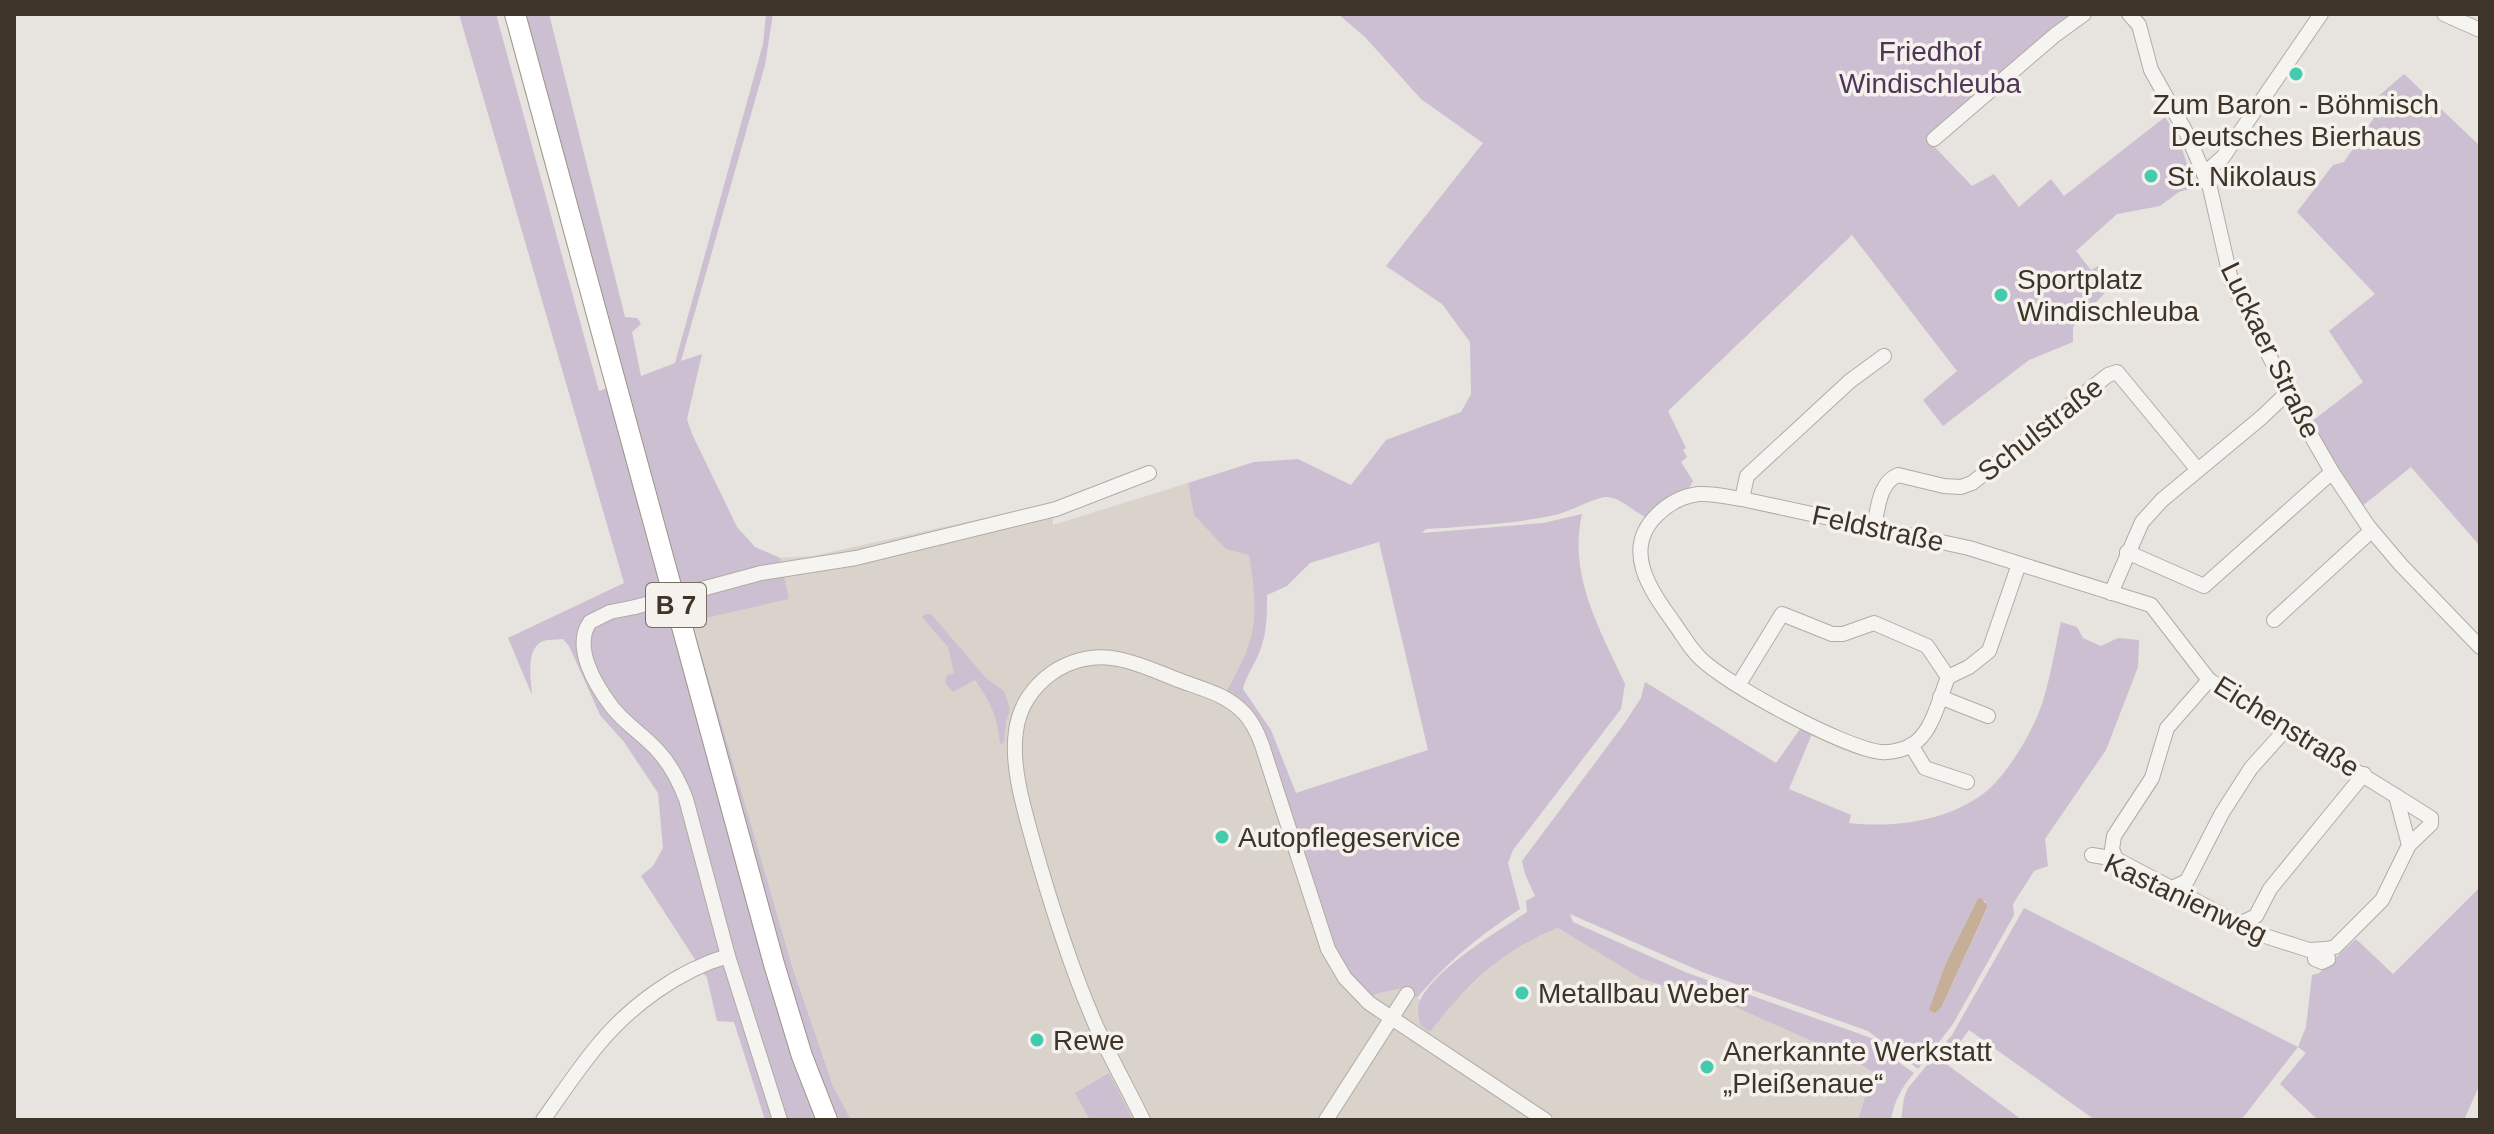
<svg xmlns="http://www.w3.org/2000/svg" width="2494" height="1134" font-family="Arial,sans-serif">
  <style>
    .built { fill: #d9d3cc }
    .green { fill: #cbbfd1; fill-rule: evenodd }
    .water { fill: #c7ae99 }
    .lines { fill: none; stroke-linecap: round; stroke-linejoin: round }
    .minor-casing { stroke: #b1aba4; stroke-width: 16 }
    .highway-casing { stroke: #9e9386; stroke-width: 22 }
    .minor { stroke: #f6f4f1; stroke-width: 14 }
    .highway { stroke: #fff; stroke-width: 20 }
    .minor-bridge-casing { stroke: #b1aba4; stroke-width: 16; stroke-linecap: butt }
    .minor-bridge { stroke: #f6f4f1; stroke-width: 14 }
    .poi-dot { fill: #44cbae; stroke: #f5f1ed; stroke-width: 3 }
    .labels { text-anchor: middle; stroke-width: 7; stroke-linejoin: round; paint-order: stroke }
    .shield { fill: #f5f1ed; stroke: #756d63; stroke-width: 2 }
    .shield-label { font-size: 26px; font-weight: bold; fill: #3e3428 }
    .park-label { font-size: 28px; fill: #503559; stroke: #f5f1ed }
    .poi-label { font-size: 28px; fill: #3e3428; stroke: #f5f1ed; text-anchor: start }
    .street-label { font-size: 28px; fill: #3e3428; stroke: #f5f1ed }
  </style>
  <rect width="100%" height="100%" fill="#e7e3de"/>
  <polygon class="built" points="1188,483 1194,515 1249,555 1257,599 1256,615 1253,638 1235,698 1375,994 1403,988 1420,1000 1417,1009 1430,1032 1452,1003 1504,955 1535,937 1558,928 1642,979 1735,1007 1848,1057 1873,1072 1858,1120 851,1120 833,1086 793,969 692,620 788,599 780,558 813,556 1052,503 1053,525"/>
  <g class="green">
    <path d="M459 14H496L599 391 622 383 523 14H549L625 317 637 318 641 324 632 332 641 376 675 363 763 44 766 14H773L765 65 681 361 702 354 687 419 692 434 737 527 755 547 780 558 789 599 692 621 793 969 833 1086 851 1120H765L734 1022 717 1021 707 978 641 876 653 866 663 848 658 793 624 742 600 715 569 646 563 639C557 640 549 639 543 641 525 649 531 679 532 695L508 638 624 583Z"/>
    <path d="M1338 14H2071L1928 140 1972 186 1994 174 2019 207 2051 179 2064 196 2165 117 2178 137 2192 179 2186 181 2188 189 2179 192 2160 206 2117 214 2076 251 2091 270 2098 266 2112 285 2073 327V342L2029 360 1943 426 1923 400 1957 371 1852 235 1668 411 1686 448 1683 450 1687 457 1681 462 1693 481 1689 488 1669 496 1649 517H1645C1633 511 1621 498 1607 497 1598 496 1569 512 1555 515 1513 524 1469 526 1426 529L1422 533 1543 523 1582 514C1568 576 1600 629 1625 684L1621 709 1513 850 1508 863 1520 909C1479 936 1449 960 1417 998L1403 988 1375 994 1372 998 1361 990 1337 956 1263 732 1226 692C1258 637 1259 617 1249 555L1226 549 1194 515 1188 483 1254 462 1298 459 1351 485 1386 440 1461 412 1471 394 1470 342 1442 304 1386 266 1483 143 1421 99 1365 37ZM1379 542 1428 750 1296 793 1271 730 1243 689C1246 675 1254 666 1259 653 1267 635 1267 614 1267 595L1287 586 1310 563Z"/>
    <polygon points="2404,74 2480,146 2480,546 2411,467 2361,507 2351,494 2311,422 2363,382 2329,331 2375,294 2297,212 2333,165 2344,162 2374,118 2367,106"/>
    <path d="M926 614H931L986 678 1004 691 1010 709 1006 722 1004 743 1000 744C998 717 990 701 975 680L953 692 945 682 947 675 954 673 948 647 922 617Z"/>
    <path d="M2061 622 2077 627 2083 638 2101 646 2118 638 2139 640 2138 667 2106 750 2045 839 2048 866 2034 871 2013 904 2014 915 1953 1024 1918 1069 1868 1031 1702 972 1570 914 1573 922 1685 972 1874 1039 1901 1064 1914 1073C1902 1087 1894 1101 1891 1120H1858L1873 1072 1848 1057 1735 1007 1642 979 1558 928C1504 948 1465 986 1430 1032L1420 1025C1419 1017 1416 1008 1420 1000 1438 966 1495 933 1527 912L1526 901 1535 896 1525 874 1522 861 1624 724 1641 698 1645 682 1776 763 1800 729 1812 734 1789 789 1851 815 1849 823C1892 828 1941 822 1979 797 2005 780 2034 730 2043 701 2051 675 2055 648 2061 622ZM1977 900 1985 901 1988 907 1942 1006 1930 1010 1945 965Z"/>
    <polygon points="2480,887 2480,1084 2464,1120 2318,1120 2280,1084 2306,1053 2298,1047 2241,1120 2095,1120 1969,1030 1945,1063 2022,1120 1901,1120 1904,1098 1908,1088 1952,1035 2024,908 2298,1047 2306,1027 2312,975 2319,973 2356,939 2393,974"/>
    <polygon points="1109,1073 1133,1120 1090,1120 1075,1093"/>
  </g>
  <polygon class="water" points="1981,898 1988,906 1942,1006 1935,1013 1929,1010 1945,965 1977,900"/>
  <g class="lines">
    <g class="minor-casing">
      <g id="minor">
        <polyline points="2129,14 2139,25 2151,70 2187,134 2210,188 2231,280 2297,411 2332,472 2368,526 2401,565 2480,647"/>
        <polyline points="2444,14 2480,30"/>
        <polyline points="1934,139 2055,35 2084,14"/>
        <polyline points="2204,174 2223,157 2321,14"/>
        <polyline points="1742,499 1747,476 1850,381 1884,356"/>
        <path d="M1874 527C1878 508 1879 483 1898 475L1944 486 1961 487 1972 483 2108 375 2117 372 2198 470"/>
        <polyline points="2127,552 2204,586 2332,472"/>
        <path d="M2019 564 1989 651 1969 667 1948 677C1940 697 1933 729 1916 742 1907 749 1892 753 1881 752 1844 748 1725 684 1699 657 1689 647 1682 634 1674 623 1651 591 1621 550 1657 515 1669 503 1682 496 1699 494 1713 493 1728 497 1742 499L1969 548 2151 605 2209 680 2396 796"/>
        <polyline points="702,589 761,573 856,558 1056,509 1149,473"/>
        <polyline points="2111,593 2142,522 2162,500 2262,417 2287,393"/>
        <path d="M635 607 610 612 590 622C572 647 596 686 612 707 625 724 644 735 658 751 671 765 679 781 686 799L728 956 780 1120"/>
        <polyline points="2274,620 2371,531"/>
        <polyline points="1739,684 1782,614 1832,634 1843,634 1874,623 1927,646 1948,677"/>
        <polyline points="1940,697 1988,716"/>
        <polyline points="1911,745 1925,768 1967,782"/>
        <polyline points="2092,855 2116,859 2259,934 2309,950 2326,949 2335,947 2382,900 2409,845 2431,824 2431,818 2396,796 2409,845"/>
        <polyline points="2116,859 2112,849 2114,836 2152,778 2167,728 2209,680"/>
        <polyline points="2170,889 2187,881 2222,813 2251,768 2287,728"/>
        <polyline points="2239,924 2256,916 2270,889 2364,774"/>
        <polyline points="2314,950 2315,959 2322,962 2328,959 2326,949"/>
        <path d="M543 1120C561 1095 578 1069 598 1045 630 1006 679 970 728 956"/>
        <path d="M1143 1120C1128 1089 1111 1059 1097 1028 1070 967 1050 902 1032 838 1023 805 1011 765 1016 731 1022 683 1071 649 1118 659 1139 663 1160 673 1181 681 1203 689 1228 695 1245 714 1253 723 1258 734 1262 745L1328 949 1345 978 1369 1003 1545 1120"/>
        <polyline points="1326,1120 1407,994"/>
      </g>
    </g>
    <g class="highway-casing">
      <polyline id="highway" points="515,14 774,964 802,1056 827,1120"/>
    </g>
    <use href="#minor" class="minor"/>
    <use href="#highway" class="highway"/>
    <g class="minor-bridge-casing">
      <polyline id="minor-bridge" points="635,607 702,589"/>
    </g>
    <use href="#minor-bridge" class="minor-bridge"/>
  </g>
  <g class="poi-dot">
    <circle cx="2296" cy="74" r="8"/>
    <circle cx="2151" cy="176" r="8"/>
    <circle cx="2001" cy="295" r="8"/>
    <circle cx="1222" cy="837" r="8"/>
    <circle cx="1522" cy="993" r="8"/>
    <circle cx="1037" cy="1040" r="8"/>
    <circle cx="1707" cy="1067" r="8"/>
  </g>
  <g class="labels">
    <rect class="shield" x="646" y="583" width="60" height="44" rx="6"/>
    <g class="shield-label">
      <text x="676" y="614">B 7</text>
    </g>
    <g class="park-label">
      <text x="1930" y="61">Friedhof<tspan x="1930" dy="32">Windischleuba</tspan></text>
    </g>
    <g class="poi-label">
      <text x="2296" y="114" text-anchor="middle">Zum Baron - Böhmisch<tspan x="2296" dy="32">Deutsches Bierhaus</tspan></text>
      <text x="2167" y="186">St. Nikolaus</text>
      <text x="2017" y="289">Sportplatz<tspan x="2017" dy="32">Windischleuba</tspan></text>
      <text x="1238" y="847">Autopflegeservice</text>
      <text x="1538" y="1003">Metallbau Weber</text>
      <text x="1053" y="1050">Rewe</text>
      <text x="1723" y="1061">Anerkannte Werkstatt<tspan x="1723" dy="32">„Pleißenaue“</tspan></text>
    </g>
    <g class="street-label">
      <text transform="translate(2271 350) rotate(64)" y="10">Luckaer Straße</text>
      <text transform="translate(2040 429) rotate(-38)" y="10">Schulstraße</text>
      <text transform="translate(1878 528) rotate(12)" y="10">Feldstraße</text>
      <text transform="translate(2287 726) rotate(32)" y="10">Eichenstraße</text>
      <text transform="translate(2186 898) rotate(25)" y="10">Kastanienweg</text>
    </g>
  </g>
  <rect width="2494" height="1134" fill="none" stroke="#3e3428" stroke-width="32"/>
</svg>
